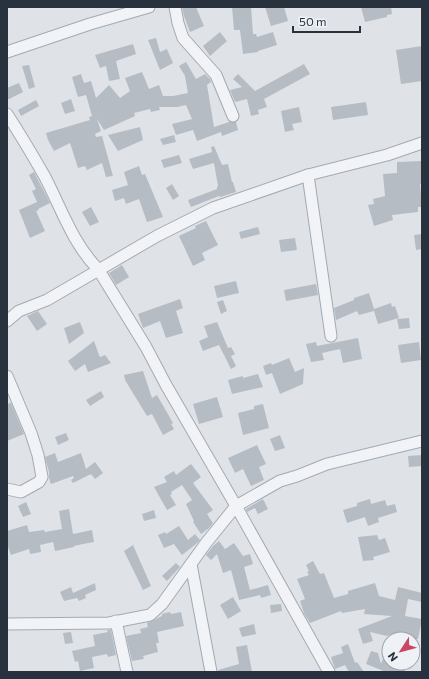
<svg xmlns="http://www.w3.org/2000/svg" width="429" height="679" font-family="Commissioner,sans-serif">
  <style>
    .building { fill: #b6bcc4 }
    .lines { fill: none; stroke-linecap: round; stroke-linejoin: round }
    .minor-casing { stroke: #a4aab2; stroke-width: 13 }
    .minor { stroke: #f1f3f6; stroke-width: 11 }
  </style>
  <rect width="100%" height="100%" fill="#dfe3e8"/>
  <g class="building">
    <polygon points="182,7 196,7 204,26 190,32 184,16"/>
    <polygon points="232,7 251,7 253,34 256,34 257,37 273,32 277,45 258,51 258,52 243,54 240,30 234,30"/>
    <polygon points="265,7 284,7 288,21 271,26"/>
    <polygon points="361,7 391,7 392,14 387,15 387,17 365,22"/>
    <polygon points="220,32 227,41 210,56 203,46"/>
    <polygon points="156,38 160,52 167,49 173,63 160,70 148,40"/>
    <polygon points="133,44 136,54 116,61 120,79 109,81 106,66 100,68 95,55"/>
    <polygon points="422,46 422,81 401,84 396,50"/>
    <polygon points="186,62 196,79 205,74 210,79 211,82 207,85 214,127 229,122 236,122 238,130 222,136 221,132 197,141 193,130 176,135 172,124 192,119 186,105 177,107 159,107 160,110 151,112 150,109 134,113 135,116 104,130 97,119 101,131 95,134 96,137 102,136 113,176 106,177 102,163 87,170 85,166 78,168 70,143 54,151 48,140 46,133 90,120 89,117 92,116 86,95 78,97 72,77 81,74 84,83 91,81 96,98 109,85 120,98 130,91 125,78 142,72 149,89 159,85 163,96 173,96 188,93 185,76 179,66"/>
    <polygon points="304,64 310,74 264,99 267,107 258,110 259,114 251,116 247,99 235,102 230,90 242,87 233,79 238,74 255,91"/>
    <polygon points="29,65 35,87 29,89 22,66"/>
    <polygon points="19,83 23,92 7,100 7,88"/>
    <polygon points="71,99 75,111 65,114 61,103"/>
    <polygon points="36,100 39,106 21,116 18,110"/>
    <polygon points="366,102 368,115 333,120 331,107"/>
    <polygon points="299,107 302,122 292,124 294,130 285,132 281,111"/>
    <polygon points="140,127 143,140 118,151 108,135"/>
    <polygon points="174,135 176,142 163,145 160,139"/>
    <polygon points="214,146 222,165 228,164 232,182 233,182 236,192 220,197 219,196 191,207 188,200 217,189 217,187 218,186 214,163 193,169 189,159 212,152 211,147"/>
    <polygon points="179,155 182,163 164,168 161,160"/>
    <polygon points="422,161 422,184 420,184 422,207 418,207 418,212 392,215 393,220 374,226 368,205 374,204 373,199 385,196 383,174 397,173 397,162"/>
    <polygon points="139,166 142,175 145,174 163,217 147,222 139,199 126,204 124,198 115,201 112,190 128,185 124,172"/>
    <polygon points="34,172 50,203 38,209 39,210 36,211 45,231 30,238 19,210 37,202 32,191 36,189 29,175"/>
    <polygon points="172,184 179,196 173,200 166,188"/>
    <polygon points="91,207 99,222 90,226 82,212"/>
    <polygon points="206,221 218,245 202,253 205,260 193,266 179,236 196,228 195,226"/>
    <polygon points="258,227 260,234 241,239 239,232"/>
    <polygon points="422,234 422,249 416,250 414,235"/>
    <polygon points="295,238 297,250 281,252 279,240"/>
    <polygon points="122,265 129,277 116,285 109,273"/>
    <polygon points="236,281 239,293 217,298 214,286"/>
    <polygon points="316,284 318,295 286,301 284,290"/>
    <polygon points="369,293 374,309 391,303 392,307 395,306 399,318 378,324 374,311 359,315 357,311 336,320 334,308 354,300 354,298"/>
    <polygon points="180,299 183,308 176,311 183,333 166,338 160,321 143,328 138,314"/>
    <polygon points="223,300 227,311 221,314 217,302"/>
    <polygon points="38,311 47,324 37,331 27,316"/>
    <polygon points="409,318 410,328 399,329 397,319"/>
    <polygon points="80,322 84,333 69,344 64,328"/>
    <polygon points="217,322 228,348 231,347 235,354 231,356 236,366 231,369 219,345 203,351 199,341 208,337 204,326"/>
    <polygon points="358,338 362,359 343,363 340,349 322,353 324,360 311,362 306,344 316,342 317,346"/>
    <polygon points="94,341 99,355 100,357 105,355 111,363 88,372 85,364 75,371 68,361"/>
    <polygon points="419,342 421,360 401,363 398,345"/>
    <polygon points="289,358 295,372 304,368 303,384 280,394 272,373 266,375 263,366 271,363 272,365"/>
    <polygon points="143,371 152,398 157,395 173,423 171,424 174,429 163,435 152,414 147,416 125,380 124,375"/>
    <polygon points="258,374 263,387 232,394 228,380 243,376 243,378"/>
    <polygon points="101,391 104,397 90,406 86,400"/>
    <polygon points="217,397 223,417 199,424 193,404"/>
    <polygon points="11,403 24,434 7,441 7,404"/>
    <polygon points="263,404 269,428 243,435 238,413 254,409 254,406"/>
    <polygon points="66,433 69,440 58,445 55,437"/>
    <polygon points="280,435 285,448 275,451 270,439"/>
    <polygon points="257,445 266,464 259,467 264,480 251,486 243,469 235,473 228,458"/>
    <polygon points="55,453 58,462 81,453 86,469 95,462 103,473 95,479 91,474 73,483 71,480 74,478 73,476 51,484 49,478 49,472 45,457"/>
    <polygon points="422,455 422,466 409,467 408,456"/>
    <polygon points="191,464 201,477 193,483 213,510 207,514 213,523 209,528 201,534 193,522 194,521 186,504 192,500 182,485 171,492 172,494 170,495 176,505 167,510 154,487 167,482 164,477 174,471 176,475"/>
    <polygon points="263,499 268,509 258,514 255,508 247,512 246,509"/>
    <polygon points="370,499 371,504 385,500 387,506 395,504 397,512 378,518 379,522 368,526 365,517 347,523 343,510 357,506 357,503"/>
    <polygon points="26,502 31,514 23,517 18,506"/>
    <polygon points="69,509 73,534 92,530 94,542 83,544 83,543 83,544 74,546 74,547 55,551 53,542 40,545 41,552 30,554 29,549 11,555 7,544 7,531 27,525 29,532 44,530 45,532 62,529 59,511"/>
    <polygon points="154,510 156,518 144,521 142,514"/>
    <polygon points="179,526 188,540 195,534 200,540 196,544 182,555 174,544 164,548 158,535 165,532 166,534"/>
    <polygon points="377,535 379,540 385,538 390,552 373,557 374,560 363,561 358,537"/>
    <polygon points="219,541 225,549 234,543 243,556 250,554 253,564 244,567 250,590 268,585 271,595 261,598 260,595 239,600 231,570 223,573 217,554 211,560 206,555 213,546"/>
    <polygon points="133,545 151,586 143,590 124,551"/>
    <polygon points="313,561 320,574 324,573 334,598 348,594 348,591 375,583 379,596 395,600 398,587 422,593 422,602 408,599 405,616 422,619 418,639 399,639 391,637 393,634 387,636 370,632 373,641 363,644 358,629 392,616 364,614 365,609 342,613 341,611 310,623 304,613 300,601 305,599 297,579 309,575 307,572 309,571 306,565"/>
    <polygon points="176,563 180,567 167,581 162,576"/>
    <polygon points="95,583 96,590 85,595 86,598 79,601 77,598 64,601 60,592 71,587 73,593"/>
    <polygon points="233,597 241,611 228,619 220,605"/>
    <polygon points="281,604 282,611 271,613 270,605"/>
    <polygon points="170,612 171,614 181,612 184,626 157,632 159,643 156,643 158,652 143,656 144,659 132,661 126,636 141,633 140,629 148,627 147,623 162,616 162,614"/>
    <polygon points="254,624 256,634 242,637 239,628"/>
    <polygon points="107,630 111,630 116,655 108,657 107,654 92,657 94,668 80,671 78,661 75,662 72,651 95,646 93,635 108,632"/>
    <polygon points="71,632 73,643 65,644 63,633"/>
    <polygon points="348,644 355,663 357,662 364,672 349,672 345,665 335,669 331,657 343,653 341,647"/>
    <polygon points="247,645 252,672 219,672 218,670 239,664 236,647"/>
    <polygon points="388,645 389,663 408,663 404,672 386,672 366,664 371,651 378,653 381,664"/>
  </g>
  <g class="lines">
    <g class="minor-casing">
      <g id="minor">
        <polyline points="175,7 178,23 183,38 216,75 233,116"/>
        <polyline points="7,52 90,24 149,7"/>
        <path d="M7 114C20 134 33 156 45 177 61 208 73 244 98 269L146 347 166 385 236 506 329 672"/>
        <polyline points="308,175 331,336"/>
        <polyline points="7,321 19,311 47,300 157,236 213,208 308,175 387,155 422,143"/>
        <polyline points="7,376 31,433 38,455 42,477 39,482 21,492 7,489"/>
        <polyline points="191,564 211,672"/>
        <polyline points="116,621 127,672"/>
        <polyline points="7,624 109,623 150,615 162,604 206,543 236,506 280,481 297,476 327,464 422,441"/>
      </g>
    </g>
    <use href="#minor" class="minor"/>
  </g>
  <rect width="429" height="679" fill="none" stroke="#28313e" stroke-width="16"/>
  <g transform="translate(401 651) rotate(234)"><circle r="19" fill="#eef1f5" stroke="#9fa4ac"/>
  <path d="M0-3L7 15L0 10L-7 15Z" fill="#cb465f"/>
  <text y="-6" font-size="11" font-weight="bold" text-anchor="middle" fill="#28313e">N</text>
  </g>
  <path d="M293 26v6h67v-6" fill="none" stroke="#28313e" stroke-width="2"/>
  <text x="299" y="26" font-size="12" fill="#28313e" stroke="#eef1f5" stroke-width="3" paint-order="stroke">50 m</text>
</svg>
